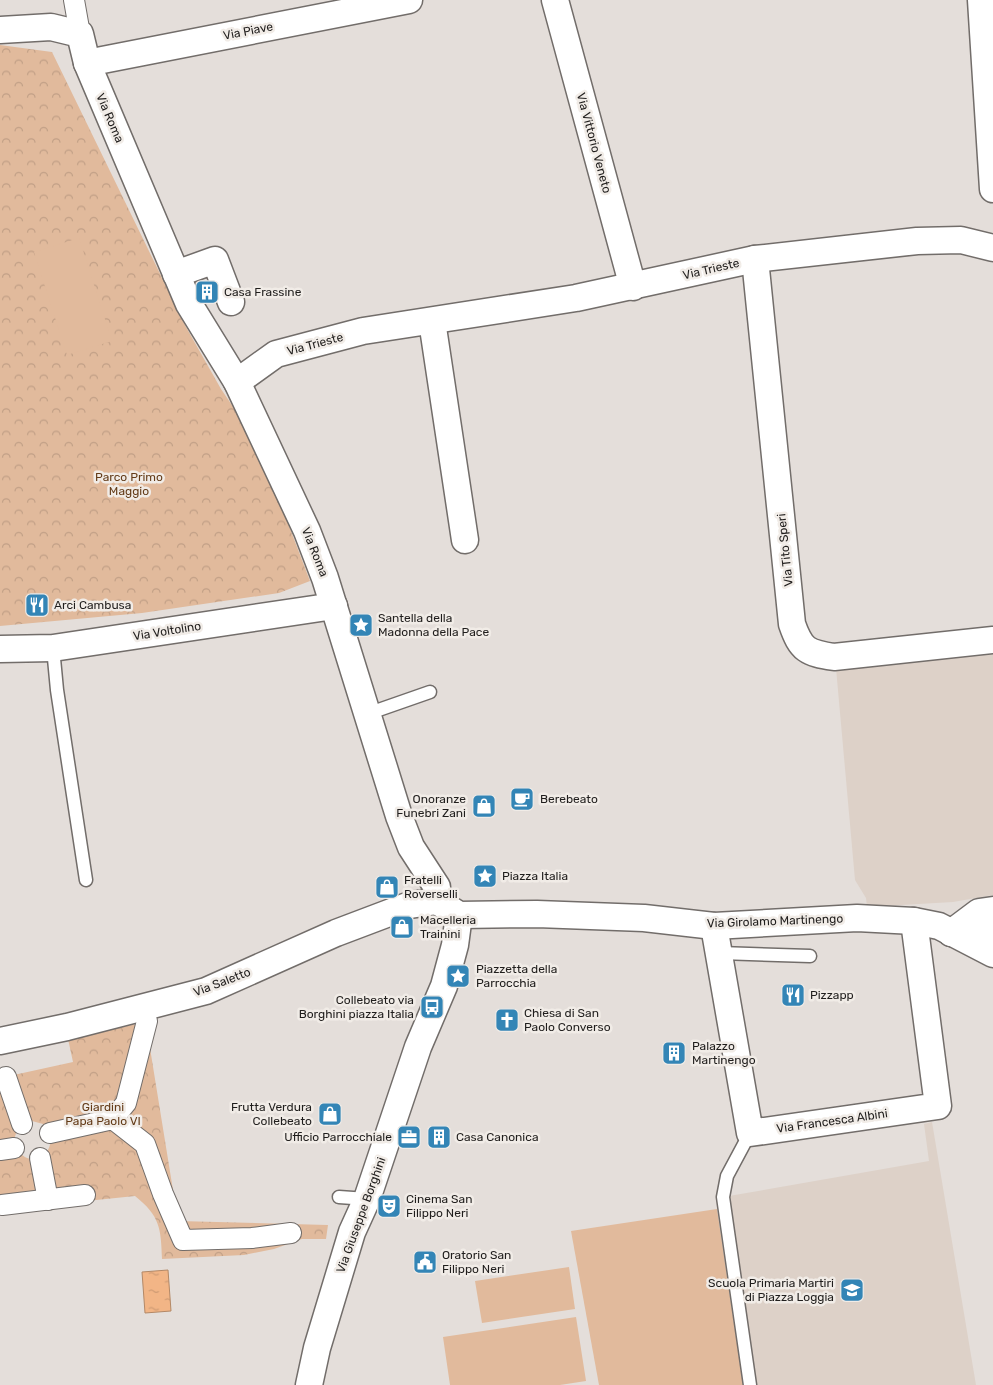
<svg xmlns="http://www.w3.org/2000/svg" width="993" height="1385" font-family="Rubik,sans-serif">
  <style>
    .built { fill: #ddd1c8 }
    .park { fill: url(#park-crowns); fill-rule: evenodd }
    .pitch { fill: #e1ba9c }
    .water { fill: url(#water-ripples); stroke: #b38866 }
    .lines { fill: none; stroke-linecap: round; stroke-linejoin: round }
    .service-casing { stroke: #726d6a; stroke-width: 15 }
    .pedestrian-casing { stroke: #726d6a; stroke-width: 22 }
    .minor-casing { stroke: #726d6a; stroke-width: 29 }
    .service { stroke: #fff; stroke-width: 12 }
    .pedestrian { stroke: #fff; stroke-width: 20 }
    .minor { stroke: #fff; stroke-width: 26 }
    .labels { text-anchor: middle; stroke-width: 5; stroke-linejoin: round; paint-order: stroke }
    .street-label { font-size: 12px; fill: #201e1d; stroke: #f1ece7 }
    .poi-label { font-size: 12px; fill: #201e1d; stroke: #f1ece7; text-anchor: start }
    .park-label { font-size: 12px; fill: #643c19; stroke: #f1ece7 }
  </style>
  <defs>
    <pattern id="park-crowns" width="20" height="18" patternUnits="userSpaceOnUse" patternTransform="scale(1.25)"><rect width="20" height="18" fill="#e1ba9c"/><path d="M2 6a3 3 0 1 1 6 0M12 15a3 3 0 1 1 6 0" fill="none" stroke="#c19f86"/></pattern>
    <pattern id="water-ripples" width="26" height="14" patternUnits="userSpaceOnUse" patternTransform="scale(1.25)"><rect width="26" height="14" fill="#f2b586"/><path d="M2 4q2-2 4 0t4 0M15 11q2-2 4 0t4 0" fill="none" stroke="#cf9b73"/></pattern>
  </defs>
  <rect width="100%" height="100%" fill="#e4deda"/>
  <g class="built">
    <polygon points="993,654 993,895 953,902 867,907 866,898 855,880 836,668"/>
    <polygon points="932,1122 976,1385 757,1385 729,1196 929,1161 924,1124"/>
  </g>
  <g class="park">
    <polygon points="0,45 52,52 186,327 221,389 257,442 310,581 279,593 142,613 0,626"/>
    <path d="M141 1023 149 1042 178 1221 328 1225 326 1239H302L274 1249 244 1255 162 1259C161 1228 160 1216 135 1196L0 1210V1078L73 1062 68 1039ZM32 1121 43 1124 51 1139C49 1164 23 1167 13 1142L18 1128Z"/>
  </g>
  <g class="pitch">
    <polygon points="79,238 112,341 67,355 34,252"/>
    <polygon points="717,1209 743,1385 599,1385 571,1231"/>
    <polygon points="569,1267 575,1309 482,1323 475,1281"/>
    <polygon points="576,1317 586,1381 560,1385 450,1385 443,1337"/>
  </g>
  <polygon class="water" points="168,1270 171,1311 145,1313 142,1272"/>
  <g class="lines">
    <g class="service-casing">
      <g id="service">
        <polyline points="53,648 57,690 86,880"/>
        <polyline points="367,714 430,692"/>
        <polyline points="720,953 810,956"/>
        <polyline points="750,1133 727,1176 723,1197 750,1385"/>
        <polyline points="339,1197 367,1199"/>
      </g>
    </g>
    <g class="pedestrian-casing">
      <g id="pedestrian">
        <polyline points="74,0 80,34"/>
        <polyline points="6,1077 22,1124"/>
        <polyline points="113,1119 126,1103 147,1021"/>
        <polyline points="50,1133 113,1119 145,1144 163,1194 183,1240 252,1238 291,1233"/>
        <polyline points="0,1150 14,1148"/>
        <polyline points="40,1158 48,1200"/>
        <polyline points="2,1205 85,1195"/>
      </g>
    </g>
    <g class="minor-casing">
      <g id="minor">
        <polyline points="555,0 633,287"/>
        <polyline points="981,0 993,189"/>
        <polyline points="0,30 51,27 80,34 87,63 189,304 237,382 307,531 325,578 399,816 411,847 437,887 437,901"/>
        <polyline points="87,63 409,0"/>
        <path d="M755 259 792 624C801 650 807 653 834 657L993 640"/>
        <polyline points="176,274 215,260 231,302"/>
        <polyline points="432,321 465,540"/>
        <polyline points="237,382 276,354 363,331 576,298 755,259 917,241 961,240 993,248"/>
        <polyline points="0,649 53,648 334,606"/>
        <polyline points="437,901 459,915 537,914 644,918 714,926 857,918 914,921 939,926 993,954"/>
        <polyline points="714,926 750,1133 938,1106 914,921"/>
        <polyline points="951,933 979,912 993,910"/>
        <polyline points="952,933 993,931"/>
        <polyline points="0,1041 67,1027 206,991 336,933 410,905 437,901"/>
        <polyline points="309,1385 317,1348 352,1232 367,1199 418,1047 444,986 455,945 459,915"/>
      </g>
    </g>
    <use href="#service" class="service"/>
    <use href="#pedestrian" class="pedestrian"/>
    <use href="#minor" class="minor"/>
  </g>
  <defs>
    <g id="building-square" transform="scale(1.25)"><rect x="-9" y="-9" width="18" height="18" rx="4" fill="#3385b6" stroke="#f1ece7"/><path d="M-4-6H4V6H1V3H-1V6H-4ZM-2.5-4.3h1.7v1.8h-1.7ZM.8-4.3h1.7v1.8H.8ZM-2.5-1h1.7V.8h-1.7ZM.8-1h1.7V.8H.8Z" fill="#fff"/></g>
    <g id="restaurant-square" transform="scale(1.25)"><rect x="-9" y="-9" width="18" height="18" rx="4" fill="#3385b6" stroke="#f1ece7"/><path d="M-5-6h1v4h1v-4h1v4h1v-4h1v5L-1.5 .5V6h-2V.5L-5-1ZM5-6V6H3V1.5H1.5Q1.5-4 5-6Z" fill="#fff"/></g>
    <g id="sight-square" transform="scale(1.25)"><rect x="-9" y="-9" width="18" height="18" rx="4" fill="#3385b6" stroke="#f1ece7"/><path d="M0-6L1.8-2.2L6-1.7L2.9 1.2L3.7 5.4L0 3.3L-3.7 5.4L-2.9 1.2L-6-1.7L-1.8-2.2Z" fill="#fff"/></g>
    <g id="cafe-square" transform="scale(1.25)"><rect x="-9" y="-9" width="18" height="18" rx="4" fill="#3385b6" stroke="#f1ece7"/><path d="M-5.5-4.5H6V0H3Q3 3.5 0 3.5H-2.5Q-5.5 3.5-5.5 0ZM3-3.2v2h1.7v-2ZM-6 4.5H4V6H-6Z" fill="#fff"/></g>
    <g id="shop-square" transform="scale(1.25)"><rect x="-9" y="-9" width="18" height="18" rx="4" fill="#3385b6" stroke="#f1ece7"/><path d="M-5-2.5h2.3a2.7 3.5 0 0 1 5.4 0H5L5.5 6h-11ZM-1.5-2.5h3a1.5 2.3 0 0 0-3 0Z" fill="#fff"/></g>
    <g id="bus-square" transform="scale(1.25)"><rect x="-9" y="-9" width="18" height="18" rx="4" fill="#3385b6" stroke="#f1ece7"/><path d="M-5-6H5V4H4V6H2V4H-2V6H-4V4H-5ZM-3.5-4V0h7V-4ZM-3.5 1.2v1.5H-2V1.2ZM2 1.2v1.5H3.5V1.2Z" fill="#fff"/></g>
    <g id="church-square" transform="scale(1.25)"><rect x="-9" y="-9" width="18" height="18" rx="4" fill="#3385b6" stroke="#f1ece7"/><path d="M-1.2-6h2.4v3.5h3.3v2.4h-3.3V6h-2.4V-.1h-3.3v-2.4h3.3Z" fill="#fff"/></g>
    <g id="office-square" transform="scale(1.25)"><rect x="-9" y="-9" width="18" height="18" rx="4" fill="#3385b6" stroke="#f1ece7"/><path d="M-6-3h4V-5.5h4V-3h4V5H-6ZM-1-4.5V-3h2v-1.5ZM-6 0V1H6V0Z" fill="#fff"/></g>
    <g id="theatre-square" transform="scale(1.25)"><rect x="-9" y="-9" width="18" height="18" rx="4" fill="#3385b6" stroke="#f1ece7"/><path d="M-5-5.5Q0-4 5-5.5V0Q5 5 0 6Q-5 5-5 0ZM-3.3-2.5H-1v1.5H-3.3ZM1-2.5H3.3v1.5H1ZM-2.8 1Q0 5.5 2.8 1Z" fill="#fff"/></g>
    <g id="civic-square" transform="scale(1.25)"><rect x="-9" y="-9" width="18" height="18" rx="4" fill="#3385b6" stroke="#f1ece7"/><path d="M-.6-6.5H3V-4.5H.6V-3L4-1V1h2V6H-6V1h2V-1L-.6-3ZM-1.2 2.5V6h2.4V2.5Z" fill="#fff"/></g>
    <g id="school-square" transform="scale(1.25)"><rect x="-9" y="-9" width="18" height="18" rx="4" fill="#3385b6" stroke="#f1ece7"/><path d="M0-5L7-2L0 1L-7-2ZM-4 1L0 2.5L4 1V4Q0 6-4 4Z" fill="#fff"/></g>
  </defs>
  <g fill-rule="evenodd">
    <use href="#building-square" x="207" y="292"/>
    <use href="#restaurant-square" x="37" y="605"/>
    <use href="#sight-square" x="361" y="625"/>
    <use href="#cafe-square" x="522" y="799"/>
    <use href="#shop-square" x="484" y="806"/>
    <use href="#sight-square" x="485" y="876"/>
    <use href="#shop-square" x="387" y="887"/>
    <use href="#shop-square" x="402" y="927"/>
    <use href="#sight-square" x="458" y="976"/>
    <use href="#restaurant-square" x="793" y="995"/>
    <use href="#bus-square" x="432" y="1007"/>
    <use href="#church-square" x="507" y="1020"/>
    <use href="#building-square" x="674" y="1053"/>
    <use href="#shop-square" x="330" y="1114"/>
    <use href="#office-square" x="409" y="1137"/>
    <use href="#building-square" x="439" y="1137"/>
    <use href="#theatre-square" x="389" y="1206"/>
    <use href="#civic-square" x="425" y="1262"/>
    <use href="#school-square" x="852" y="1290"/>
  </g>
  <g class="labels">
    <g class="street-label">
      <text transform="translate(248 31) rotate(-11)" y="4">Via Piave</text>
      <text transform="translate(110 118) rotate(67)" y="4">Via Roma</text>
      <text transform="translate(594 143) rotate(75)" y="4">Via Vittorio Veneto</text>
      <text transform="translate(711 269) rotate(-13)" y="4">Via Trieste</text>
      <text transform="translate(315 344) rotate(-15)" y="4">Via Trieste</text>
      <text transform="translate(785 550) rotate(-96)" y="4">Via Tito Speri</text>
      <text transform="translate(315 552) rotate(68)" y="4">Via Roma</text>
      <text transform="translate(167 631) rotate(-9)" y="4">Via Voltolino</text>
      <text transform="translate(775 921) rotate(-2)" y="4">Via Girolamo Martinengo</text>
      <text transform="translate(222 982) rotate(-21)" y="4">Via Saletto</text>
      <text transform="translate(832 1121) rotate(-8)" y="4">Via Francesca Albini</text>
      <text transform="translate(361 1215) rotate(-70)" y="4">Via Giuseppe Borghini</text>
    </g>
    <g class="poi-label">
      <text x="224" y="296">Casa Frassine</text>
      <text x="54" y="609">Arci Cambusa</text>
      <text x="378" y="622">Santella della<tspan x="378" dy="14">Madonna della Pace</tspan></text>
      <text x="466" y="803" text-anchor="end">Onoranze<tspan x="466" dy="14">Funebri Zani</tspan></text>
      <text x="540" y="803">Berebeato</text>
      <text x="502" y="880">Piazza Italia</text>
      <text x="404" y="884">Fratelli<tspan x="404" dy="14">Roverselli</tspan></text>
      <text x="420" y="924">Macelleria<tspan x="420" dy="14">Trainini</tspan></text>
      <text x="476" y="973">Piazzetta della<tspan x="476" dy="14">Parrocchia</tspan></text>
      <text x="810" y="999">Pizzapp</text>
      <text x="414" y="1004" text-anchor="end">Collebeato via<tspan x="414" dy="14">Borghini piazza Italia</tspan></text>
      <text x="524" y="1017">Chiesa di San<tspan x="524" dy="14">Paolo Converso</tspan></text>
      <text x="692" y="1050">Palazzo<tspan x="692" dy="14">Martinengo</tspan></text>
      <text x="312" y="1111" text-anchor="end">Frutta Verdura<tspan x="312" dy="14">Collebeato</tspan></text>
      <text x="392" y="1141" text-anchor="end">Ufficio Parrocchiale</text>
      <text x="456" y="1141">Casa Canonica</text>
      <text x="406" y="1203">Cinema San<tspan x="406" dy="14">Filippo Neri</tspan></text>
      <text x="442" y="1259">Oratorio San<tspan x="442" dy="14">Filippo Neri</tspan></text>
      <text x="834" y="1287" text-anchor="end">Scuola Primaria Martiri<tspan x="834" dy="14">di Piazza Loggia</tspan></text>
    </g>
    <g class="park-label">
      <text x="129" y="481">Parco Primo<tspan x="129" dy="14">Maggio</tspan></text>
      <text x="103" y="1111">Giardini<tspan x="103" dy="14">Papa Paolo VI</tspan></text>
    </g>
  </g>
</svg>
